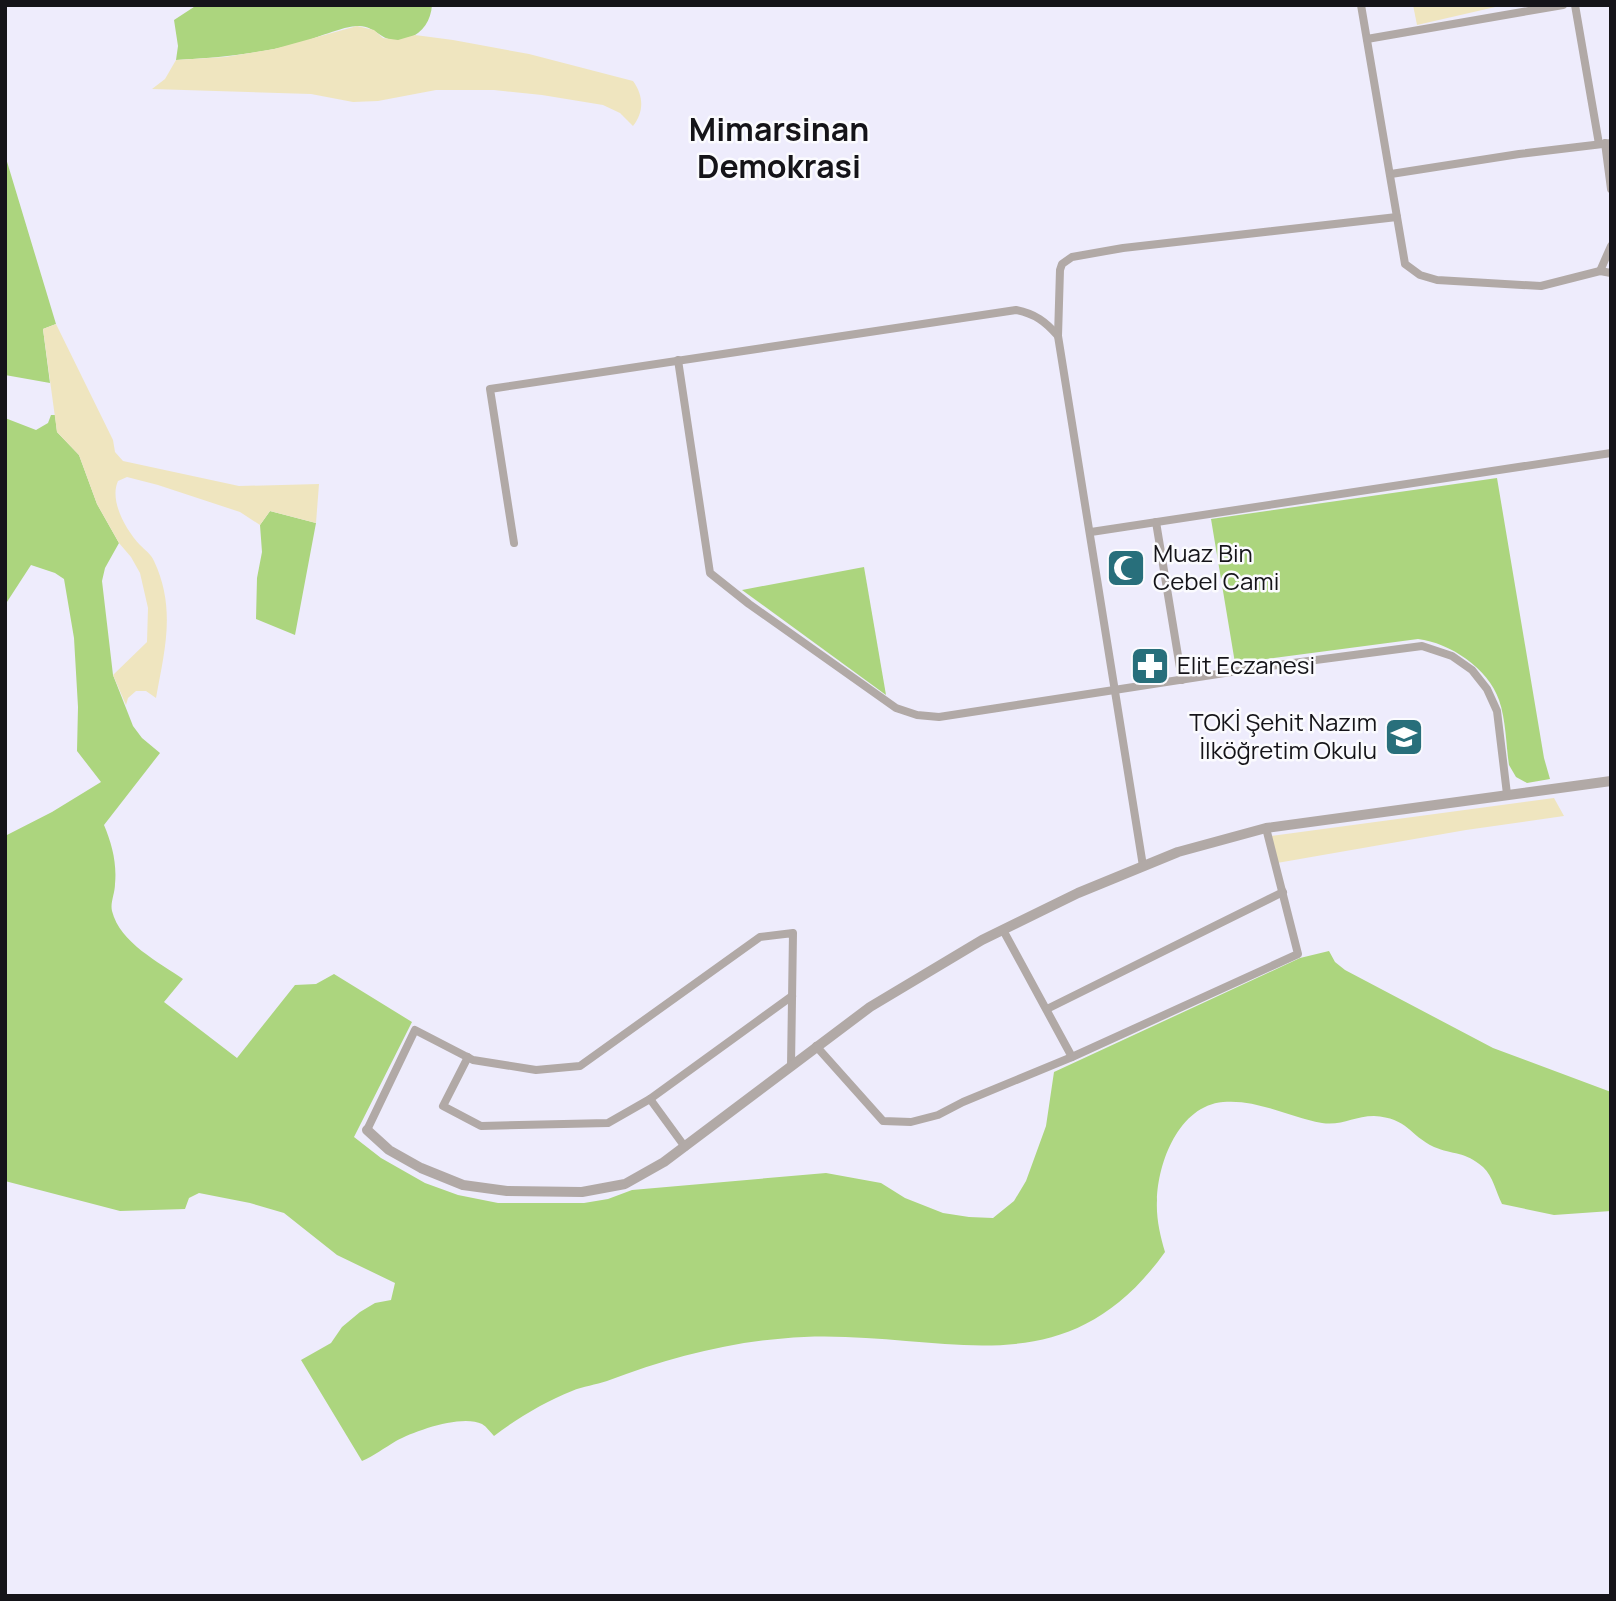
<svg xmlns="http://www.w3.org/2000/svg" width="1616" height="1601" font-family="Manrope,sans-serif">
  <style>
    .green { fill: #acd57e }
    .sand { fill: #efe5bf }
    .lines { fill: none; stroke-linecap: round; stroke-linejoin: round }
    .minor { stroke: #b1a9a6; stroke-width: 8 }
    .tertiary { stroke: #b1a9a6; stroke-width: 10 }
    .labels { text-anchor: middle; stroke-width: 5; stroke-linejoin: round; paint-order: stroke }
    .poi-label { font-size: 24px; fill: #151419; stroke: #fbfbfe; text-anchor: start }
    .district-label { font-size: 32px; font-weight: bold; fill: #151419; stroke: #fbfbfe }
  </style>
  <rect width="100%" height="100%" fill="#eeecfc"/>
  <g class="green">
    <path d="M197 5H432C431 20 423 33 409 38 382 47 380 27 359 26 342 26 315 39 297 44 257 54 217 58 176 60L178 46 174 20Z"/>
    <polygon points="5,155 56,324 43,329 50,383 5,375"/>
    <path d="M51 415H55L57 432 79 455 97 504 119 543 105 568 102 581 113 675 133 726 142 738 160 753 104 825C112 844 117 863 115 884 115 893 110 903 112 911 120 943 159 962 183 979L164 1002 237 1058 295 985 316 984 334 974 412 1022 354 1137 381 1158 425 1183 458 1195 498 1203H584L608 1199 632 1190 826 1173 881 1183 905 1198 943 1213 969 1217 993 1218 1014 1201 1026 1181 1046 1126 1054 1072 1300 958 1329 951 1335 962 1345 970 1493 1048 1611 1092V1211L1554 1215 1502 1204C1496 1192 1493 1176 1483 1167 1465 1151 1453 1155 1434 1147 1409 1135 1408 1118 1374 1116 1354 1116 1342 1126 1322 1123 1288 1117 1258 1099 1223 1102 1179 1106 1158 1162 1157 1200 1156 1218 1160 1235 1165 1252 1064 1393 945 1331 804 1337 736 1340 671 1357 607 1381 596 1385 583 1386 572 1391 546 1401 516 1419 494 1436 490 1432 487 1427 482 1424 462 1414 414 1431 396 1441 384 1448 374 1456 362 1461L301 1360 331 1343 342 1327 360 1312 375 1303 391 1300 395 1283 337 1255 284 1213 250 1203 199 1193 189 1198 185 1209 120 1211 5 1181V836L52 812 101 782 77 751 78 707 74 638 64 579 55 573 31 565 5 605V418L36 430 48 423Z"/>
    <path d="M1497 478 1544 758 1550 779 1527 783 1516 777 1509 765C1506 745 1506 720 1499 700 1488 668 1450 643 1418 639L1235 663 1211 519Z"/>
    <polygon points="270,511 316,523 295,635 256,619 257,578 262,552 260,525"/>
    <polygon points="864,567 886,695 742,590"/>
  </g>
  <g class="sand">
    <polygon points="1413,5 1504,5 1417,25"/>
    <path d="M357 26 374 30 383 38 398 40 415 35 453 40 529 54 633 81C644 96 644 112 633 126L620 113 603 105 542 95 494 90H436L378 101 353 102 311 94 152 89 165 79 176 60 225 57 274 49Z"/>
    <path d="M56 324 113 440 115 452 123 461 239 486 319 484 316 523 270 511 260 525 240 512 158 485 127 477 118 481C109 501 126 530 140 545 145 550 151 554 154 561 176 608 165 649 156 698L146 691H136L128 698 126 705 113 675 147 642 148 608 140 573 131 557 119 543 97 504 79 455 57 432 43 329Z"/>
    <polygon points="1554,798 1564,816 1466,830 1277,863 1271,836"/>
  </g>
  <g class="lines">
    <g class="minor">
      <polyline points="1361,5 1405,264 1420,275 1437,280 1541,286 1600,271 1611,273"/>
      <polyline points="1575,5 1599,144"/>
      <polyline points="1367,39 1563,5"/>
      <polyline points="1605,143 1611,189"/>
      <polyline points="1391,174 1519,154 1611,143"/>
      <polyline points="1600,271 1611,246"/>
      <polyline points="1058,336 1060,270 1062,264 1072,257 1123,248 1397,217"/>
      <polyline points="678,360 710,573 749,604 896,708 917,715 939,717 1270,666 1422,646 1452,656 1472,670 1487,689 1497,711 1507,794"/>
      <polyline points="1156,522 1182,680"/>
      <polyline points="1091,532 1611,453"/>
      <path d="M514 543 490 389 1016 310C1035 314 1045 321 1058 336L1143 866"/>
      <polyline points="1003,930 1072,1057"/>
      <polyline points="1047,1009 1283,892"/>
      <polyline points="816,1046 883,1121 911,1122 938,1115 963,1102 1072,1057 1298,954 1266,828"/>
      <polyline points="468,1057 443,1106 481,1126 608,1123 650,1099 792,996"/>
      <polyline points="650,1099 685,1147"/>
      <polyline points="367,1130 415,1030 473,1060 536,1070 580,1066 760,937 793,933 791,1066"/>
    </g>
    <polyline class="tertiary" points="367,1130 389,1150 421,1168 463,1185 507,1191 582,1192 625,1184 664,1162 870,1007 982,940 1078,893 1178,852 1266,828 1611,781"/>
  </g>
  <defs>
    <g id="mosque-square" transform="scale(2.0125)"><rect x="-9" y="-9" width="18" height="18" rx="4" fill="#286f7b" stroke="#fbfbfe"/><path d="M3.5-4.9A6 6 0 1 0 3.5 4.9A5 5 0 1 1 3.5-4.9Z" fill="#fff"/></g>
    <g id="pharmacy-square" transform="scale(2.0125)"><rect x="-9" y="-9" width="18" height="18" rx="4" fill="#286f7b" stroke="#fbfbfe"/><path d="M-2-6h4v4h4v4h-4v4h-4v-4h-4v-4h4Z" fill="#fff"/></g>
    <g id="school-square" transform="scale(2.0125)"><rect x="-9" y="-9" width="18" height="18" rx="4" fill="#286f7b" stroke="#fbfbfe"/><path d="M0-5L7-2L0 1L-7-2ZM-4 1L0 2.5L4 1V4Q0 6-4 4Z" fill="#fff"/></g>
  </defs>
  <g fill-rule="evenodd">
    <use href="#mosque-square" x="1126" y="568"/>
    <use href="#pharmacy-square" x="1150" y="666"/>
    <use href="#school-square" x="1404" y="737"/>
  </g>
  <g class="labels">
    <g class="poi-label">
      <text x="1153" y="562">Muaz Bin<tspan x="1153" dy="28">Cebel Cami</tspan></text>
      <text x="1177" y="674">Elit Eczanesi</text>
      <text x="1377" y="731" text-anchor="end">TOKİ Şehit Nazım<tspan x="1377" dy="28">İlköğretim Okulu</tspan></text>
    </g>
    <g class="district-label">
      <text x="779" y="141">Mimarsinan<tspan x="779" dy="37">Demokrasi</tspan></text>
    </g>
  </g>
  <rect width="1616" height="1601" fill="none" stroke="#151419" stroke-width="14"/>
</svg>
